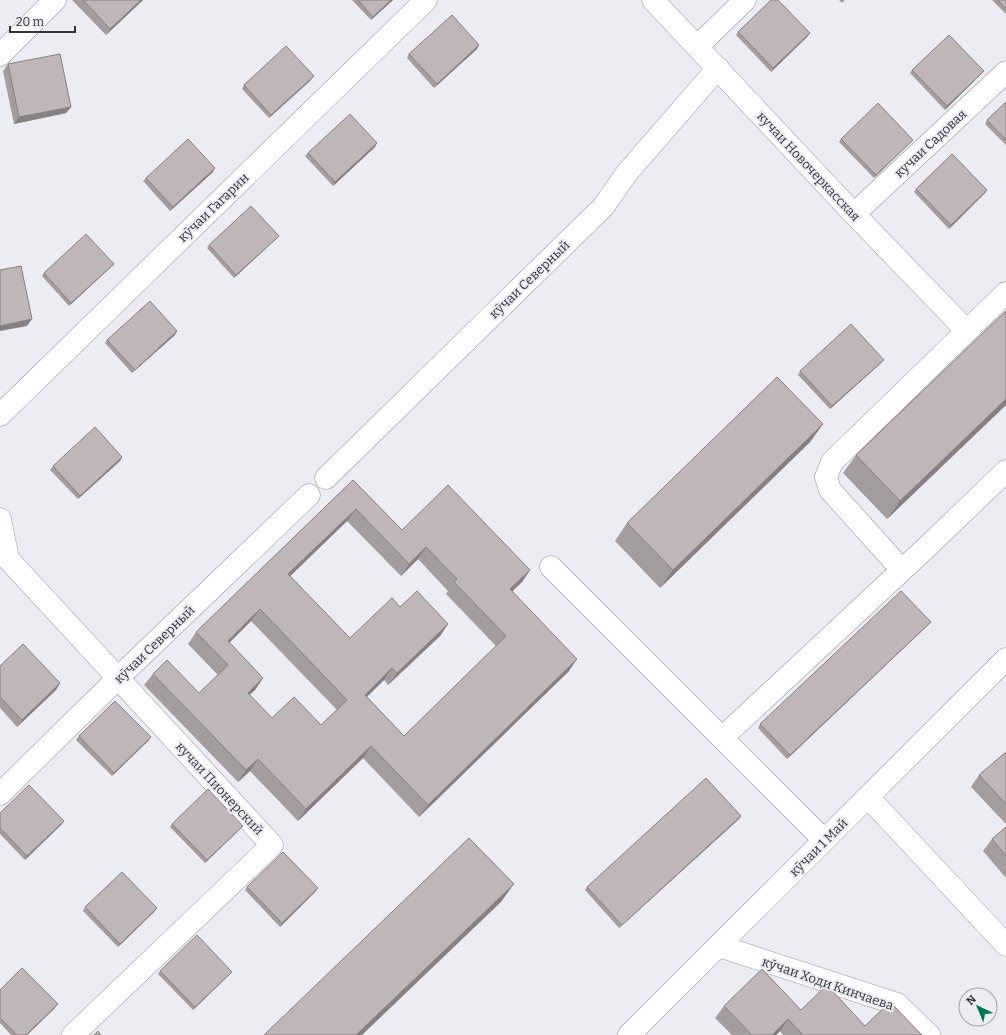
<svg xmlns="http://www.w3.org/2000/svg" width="1006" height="1035" font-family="Bitter,serif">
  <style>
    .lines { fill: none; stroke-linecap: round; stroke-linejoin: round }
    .minor-casing { stroke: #93959b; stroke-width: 23 }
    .major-casing { stroke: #93959b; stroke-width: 23 }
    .minor { stroke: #fff; stroke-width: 22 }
    .major { stroke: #fff; stroke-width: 22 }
    .wall { fill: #a49d9d; fill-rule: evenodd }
    .shaded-wall { fill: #868080 }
    .building { fill: #bfb7b7; stroke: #868080; fill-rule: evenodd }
    .labels { text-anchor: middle; stroke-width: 4; stroke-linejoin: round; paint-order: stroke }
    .street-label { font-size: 13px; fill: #333436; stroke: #ebedf3 }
  </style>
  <rect width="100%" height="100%" fill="#ebedf3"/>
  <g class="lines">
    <g class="minor-casing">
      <g id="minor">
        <polyline points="653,0 854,214 967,331"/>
        <polyline points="697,47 745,0"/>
        <polyline points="0,55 55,0"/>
        <polyline points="854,214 1006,72"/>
        <polyline points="326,478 604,206 626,174 718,68"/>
        <polyline points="0,519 8,559 272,845 73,1035"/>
        <polyline points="551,567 824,840"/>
        <polyline points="902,570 830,490 826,477 832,462 1006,293"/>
        <polyline points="722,738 929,545 1006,471"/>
        <polyline points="0,794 118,678 309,495"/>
        <polyline points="868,797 1006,945"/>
        <polyline points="719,946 897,1004 929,1035"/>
        <polyline points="629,1035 1006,659"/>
      </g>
    </g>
    <g class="major-casing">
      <polyline id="major" points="0,415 426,0"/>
    </g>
    <use href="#minor" class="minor"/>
    <use href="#major" class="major"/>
  </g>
  <g class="wall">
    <polygon points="72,0 143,0 106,35"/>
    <polygon points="352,0 393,0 371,20"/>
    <polygon points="839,0 845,0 842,3"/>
    <polygon points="992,0 1006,0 1006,14"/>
    <polygon points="738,32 810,33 807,37 771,72 736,35"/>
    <polygon points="477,49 434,88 407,58 409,54"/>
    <polygon points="8,64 71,107 66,113 14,124 3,71"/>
    <polygon points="912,70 984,71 945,110 910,73"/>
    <polygon points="311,80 269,118 242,89 244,85"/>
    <polygon points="1006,102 1006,145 985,124 987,120"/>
    <polygon points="841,139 913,140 910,143 874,178 839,142"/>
    <polygon points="375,147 333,186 305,156 308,153"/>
    <polygon points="213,172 170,211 143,181 146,178"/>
    <polygon points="916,189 987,190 985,193 949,229 914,192"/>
    <polygon points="279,236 276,239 234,278 207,248 209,245"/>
    <polygon points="111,267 69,306 42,276 44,273"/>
    <polygon points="1006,311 1006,405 887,519 843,473 856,455"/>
    <polygon points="175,335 132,373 105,343 107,340"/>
    <polygon points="884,360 881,363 830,409 798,375 800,371"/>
    <polygon points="823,424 810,442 660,588 615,541 627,523"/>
    <polygon points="122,457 120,461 78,499 50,470 53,466"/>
    <path d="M353 480 402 530 530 570 522 582 512 591 569 671 419 817 363 758 298 821 250 771 238 782 144 685 153 674 199 693 218 675 188 644 196 632ZM347 521 401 576 418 559 448 591 446 594 496 646 404 736 367 697 384 680 388 685 440 636 448 624 400 607 350 638 290 576ZM251 621 337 710 321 725 272 718 249 695 255 690 263 678 229 643Z"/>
    <polygon points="928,625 787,759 758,728 760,724"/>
    <polygon points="0,666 60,683 56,690 17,727 0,708"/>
    <polygon points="79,736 151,737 148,741 112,776 76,740"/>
    <polygon points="1006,752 1006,824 971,787 979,775"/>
    <polygon points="0,813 62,824 25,860 0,834"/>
    <polygon points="741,816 739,819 619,928 585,890 587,887"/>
    <polygon points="172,824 243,826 240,829 205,863 170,827"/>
    <polygon points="1006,827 1006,878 983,851 992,839"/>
    <polygon points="247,887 316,891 280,927 245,890"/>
    <polygon points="85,907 157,908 154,912 118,947 83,911"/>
    <polygon points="160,971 229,975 193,1010 158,974"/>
    <polygon points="0,990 55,1008 27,1035 11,1035 0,1023"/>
    <polygon points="724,1006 801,1010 865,1026 922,1035 783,1035 780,1031 776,1035 732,1035 715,1018"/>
  </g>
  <g class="shaded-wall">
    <polygon points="141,0 143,0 106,35 110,29"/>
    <polygon points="391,0 393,0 371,20 373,17"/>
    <polygon points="810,33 807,37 771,72 773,68"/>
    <polygon points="479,45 477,49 434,88 437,84"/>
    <polygon points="984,71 945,110 947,106"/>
    <polygon points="314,76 311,80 269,118 271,115"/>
    <polygon points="71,107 66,113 14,124 19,117"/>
    <polygon points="913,140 910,143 874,178 876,175"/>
    <polygon points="377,143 375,147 333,186 335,182"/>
    <polygon points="215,168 213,172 170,211 173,207"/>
    <polygon points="987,190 985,193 949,229 951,225"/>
    <polygon points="279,236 276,239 234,278 236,275"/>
    <polygon points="114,264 111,267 69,306 71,303"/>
    <polygon points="32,319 27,326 0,331 0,326"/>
    <polygon points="177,331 175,335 132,373 135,370"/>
    <polygon points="884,360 881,363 830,409 832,406"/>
    <polygon points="1006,399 1006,405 887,519 900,501"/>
    <polygon points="823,424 810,442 660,588 673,570"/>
    <polygon points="122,457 120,461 78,499 80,496"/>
    <polygon points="356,509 347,521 280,586 288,574"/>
    <polygon points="426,547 418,559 401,576 409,564"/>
    <polygon points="530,570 522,582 502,601 510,589"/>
    <polygon points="260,609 251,621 219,653 228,641"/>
    <polygon points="931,622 928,625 787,759 790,755"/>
    <polygon points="448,624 440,636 388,685 397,673"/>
    <polygon points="577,659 569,671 419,817 428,805"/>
    <polygon points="392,668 384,680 356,707 365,695"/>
    <polygon points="263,678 255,690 239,705 248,693"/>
    <polygon points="60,683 56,690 17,727 22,720"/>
    <polygon points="151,737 148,741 112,776 114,773"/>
    <polygon points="371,746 363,758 298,821 306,809"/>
    <polygon points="258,759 250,771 238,782 246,770"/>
    <polygon points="741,816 739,819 619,928 622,925"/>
    <polygon points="64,821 62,824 25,860 27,856"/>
    <polygon points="243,826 240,829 205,863 207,860"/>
    <polygon points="514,884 501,902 362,1035 356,1035"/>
    <polygon points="318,888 316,891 280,927 282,923"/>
    <polygon points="157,908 154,912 118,947 120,944"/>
    <polygon points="232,972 229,975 193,1010 195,1007"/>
    <polygon points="58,1004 55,1008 27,1035 26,1035"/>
    <polygon points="788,1019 780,1031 776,1035 772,1035"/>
  </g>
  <g class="building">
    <polygon points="83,0 141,0 110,29"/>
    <polygon points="358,0 391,0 373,17"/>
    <polygon points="771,0 778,0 810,33 773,68 738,32"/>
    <polygon points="998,0 1006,0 1006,9"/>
    <polygon points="452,15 479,45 437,84 409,54"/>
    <polygon points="949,35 984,71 947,106 912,70"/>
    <polygon points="286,46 314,76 271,115 244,85"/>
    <polygon points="60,54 71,107 19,117 8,64"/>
    <polygon points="1006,102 1006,140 987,120"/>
    <polygon points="878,103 913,140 876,175 841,139"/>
    <polygon points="350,114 377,143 335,182 308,153"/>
    <polygon points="188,139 215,168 173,207 146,178"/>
    <polygon points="952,154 987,190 951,225 916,189"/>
    <polygon points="251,206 279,236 236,275 209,245"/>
    <polygon points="86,234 114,264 71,303 44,273"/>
    <polygon points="21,266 32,319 0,326 0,270"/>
    <polygon points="150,301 177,331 135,370 107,340"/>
    <polygon points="1006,311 1006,399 900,501 856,455"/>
    <polygon points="851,324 884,360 832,406 800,371"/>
    <polygon points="777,377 823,424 673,570 627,523"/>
    <polygon points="95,427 122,457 80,496 53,466"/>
    <path d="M353 480 402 530 448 485 530 570 510 589 577 659 428 805 371 746 306 809 258 759 246 770 153 674 167 660 199 693 228 665 196 632ZM356 509 409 564 426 547 457 579 454 582 506 636 404 736 365 695 392 668 397 673 448 624 417 591 400 607 392 598 350 638 288 574ZM260 609 347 700 321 725 294 697 272 718 248 693 263 678 228 641Z"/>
    <polygon points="901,591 931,622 790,755 760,724"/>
    <polygon points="23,644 60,683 22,720 0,697 0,666"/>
    <polygon points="115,701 151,737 114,773 79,736"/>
    <polygon points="1006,752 1006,804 979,775"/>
    <polygon points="706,778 741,816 622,925 587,887"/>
    <polygon points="29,785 64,821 27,856 0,828 0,813"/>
    <polygon points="208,789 243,826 207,860 172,824"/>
    <polygon points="1006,827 1006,856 992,839"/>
    <polygon points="469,838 514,884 356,1035 264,1035"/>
    <polygon points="283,852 318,888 282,923 247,887"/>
    <polygon points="122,872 157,908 120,944 85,907"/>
    <polygon points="197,935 232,972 195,1007 160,971"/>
    <polygon points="22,968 58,1004 26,1035 17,1035 0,1018 0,990"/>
    <polygon points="762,969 801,1010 827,985 865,1026 890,1002 922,1035 803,1035 788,1019 772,1035 752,1035 724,1006"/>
    <polygon points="98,1031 101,1035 94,1035"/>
  </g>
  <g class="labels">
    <g class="street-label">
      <text transform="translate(930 143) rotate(-43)" y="5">кучаи Садовая</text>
      <text transform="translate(809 166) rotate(47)" y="5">кучаи Новочеркасская</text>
      <text transform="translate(213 207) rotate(-44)" y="5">кӯчаи Гагарин</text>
      <text transform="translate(529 279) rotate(-44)" y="5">кӯчаи Северный</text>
      <text transform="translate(154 644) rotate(-44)" y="5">кӯчаи Северный</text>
      <text transform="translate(220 788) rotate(47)" y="5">кучаи Пионерский</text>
      <text transform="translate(818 847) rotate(-45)" y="5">кӯчаи 1 Май</text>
      <text transform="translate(828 983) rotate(19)" y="5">кӯчаи Ходи Кинчаева</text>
    </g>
  </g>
  <g transform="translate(978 1007) rotate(316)"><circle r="19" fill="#ebedf3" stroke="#a1a3a7"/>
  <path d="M0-3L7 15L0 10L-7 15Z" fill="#007753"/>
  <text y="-6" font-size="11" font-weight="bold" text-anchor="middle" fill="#333436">N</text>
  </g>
  <path d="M10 26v6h65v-6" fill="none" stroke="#333436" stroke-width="2"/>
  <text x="16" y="26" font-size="12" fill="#333436" stroke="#ebedf3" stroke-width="3" paint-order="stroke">20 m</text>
</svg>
